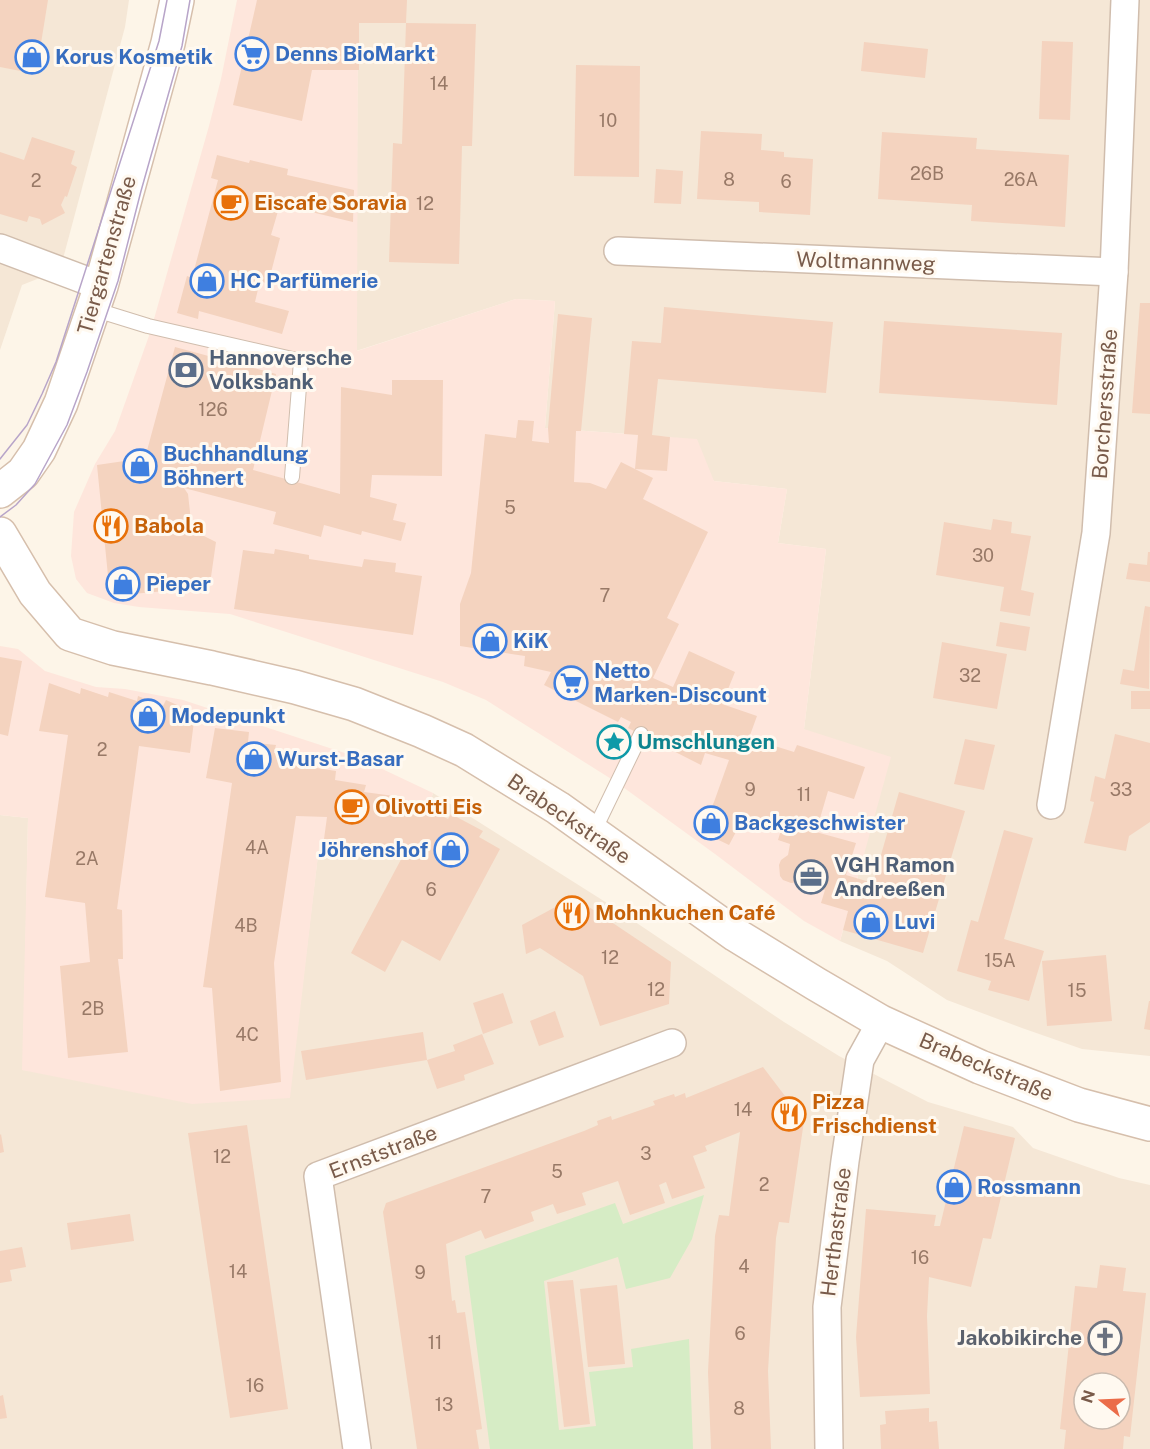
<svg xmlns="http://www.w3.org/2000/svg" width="1150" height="1449" font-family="'Public Sans',sans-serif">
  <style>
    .residential { fill: #f5e7d6; fill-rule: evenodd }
    .commercial { fill: #fee6dc }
    .green { fill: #d6ecc5 }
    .building { fill: #f4d3bf; fill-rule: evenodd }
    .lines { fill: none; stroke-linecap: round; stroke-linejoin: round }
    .service-casing { stroke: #d0bdad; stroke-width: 16 }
    .minor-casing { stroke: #d0bdad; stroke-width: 30 }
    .secondary-casing { stroke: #d6bfac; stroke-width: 36 }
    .service { stroke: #fff; stroke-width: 14 }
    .minor { stroke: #fff; stroke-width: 27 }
    .secondary { stroke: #fff; stroke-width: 33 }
    .tram { stroke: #b8a5c9; stroke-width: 1.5 }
    .labels { text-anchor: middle; stroke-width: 6; stroke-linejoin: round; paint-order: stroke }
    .number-label { font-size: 18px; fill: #987967 }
    .shop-label { font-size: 21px; font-weight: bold; fill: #366cbe; stroke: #fff9f0; text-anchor: start }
    .food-label { font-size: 21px; font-weight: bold; fill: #c56008; stroke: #fff9f0; text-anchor: start }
    .street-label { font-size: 21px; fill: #795b4a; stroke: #fff9f0 }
    .service-label { font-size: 21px; font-weight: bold; fill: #4e5e75; stroke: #fff9f0; text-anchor: start }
    .culture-label { font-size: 21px; font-weight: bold; fill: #0d838f; stroke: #fff9f0; text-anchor: start }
    .worship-label { font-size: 21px; font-weight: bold; fill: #5b616d; stroke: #fff9f0; text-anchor: end }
  </style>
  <rect width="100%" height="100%" fill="#fdf5e8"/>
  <g class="residential">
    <polygon points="0,0 129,0 125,27 60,270 22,285 0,350"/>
    <polygon points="358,0 1150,0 1150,1056 1082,1049 1022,1028 947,1000 887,961 840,941 858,878 804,729 826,549 778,543 787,489 714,481 670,437 545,428 555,301 516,299 356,351"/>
    <path d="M433 793 607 903 784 1022 839 1056 928 1102 1013 1127 1033 1148 1119 1178 1150 1185V1449H0V815L28 818 23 1070 289 1098 319 846 401 858 428 809ZM1084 1383H1120V1419H1084Z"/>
  </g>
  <g class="commercial">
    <polygon points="237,0 358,0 357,351 516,299 555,301 545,428 697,439 714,481 787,489 778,543 826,549 804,729 891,757 840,941 804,921 715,854 616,782 486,700 443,682 230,614 139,607 114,603 87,593 76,579 71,556 74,512 95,464 115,431 150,333 209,126 221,79"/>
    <polygon points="0,646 18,649 45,671 96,687 125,689 183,700 357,757 433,793 428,809 401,858 319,847 290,1098 192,1104 22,1070 28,818 0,815"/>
  </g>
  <polygon class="green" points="704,1195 692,1239 670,1278 626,1289 618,1257 544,1281 559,1430 596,1426 589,1372 633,1367 631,1349 689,1339 693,1449 490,1449 465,1256 615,1203 623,1224"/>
  <g class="building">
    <polygon points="0,0 48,0 36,74 0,67"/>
    <polygon points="257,0 407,0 406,23 359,23 359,70 312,70 302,121 233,105"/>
    <polygon points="406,23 476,24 472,146 462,146 459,264 389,262 393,143 402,144"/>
    <polygon points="1042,41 1073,42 1070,120 1039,119"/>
    <polygon points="864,42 928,49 925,78 861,71"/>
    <polygon points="576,65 640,66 639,177 574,176"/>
    <polygon points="701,131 762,134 761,150 784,152 784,157 813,159 810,215 759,212 759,202 697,199"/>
    <polygon points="882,132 977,138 976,149 1069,155 1065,227 971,221 972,205 878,199"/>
    <polygon points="32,137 75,151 71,164 77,167 67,197 65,196 61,205 65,213 42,225 40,219 29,216 27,222 0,214 0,152 24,160"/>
    <polygon points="217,155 249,163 250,160 288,169 287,175 354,190 353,222 307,211 307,206 281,201 271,235 280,238 268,284 260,281 255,302 289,311 282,334 199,311 198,319 177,313 187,276 192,278 218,180 211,178"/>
    <polygon points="656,169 683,171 681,204 654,203"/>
    <polygon points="1140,303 1150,303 1150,414 1132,413"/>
    <polygon points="664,307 833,322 826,393 658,379 652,435 670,437 667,471 635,469 653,478 643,499 708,532 667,618 679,624 653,678 673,687 689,651 735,672 722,704 757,716 749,738 794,752 797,745 865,767 854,799 828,791 816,832 856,843 846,875 873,883 899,792 965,811 923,953 843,930 848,911 821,903 825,890 800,882 791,883 783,880 780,876 779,865 781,860 788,855 790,844 778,840 782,827 745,815 729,845 700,831 714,802 729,760 705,753 701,765 628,728 631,722 621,717 618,722 544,685 551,672 524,666 525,656 460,646 460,604 471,573 485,434 516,438 518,420 534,421 532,441 549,443 548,428 558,314 592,318 581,431 576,431 574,482 590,483 606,489 621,462 635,469 638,435 624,434 632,341 661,343"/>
    <polygon points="884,321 1062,333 1057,405 879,393"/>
    <polygon points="175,347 276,374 253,470 340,494 341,387 392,395 392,380 443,380 442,476 372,475 370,497 397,504 393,520 406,523 401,541 362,531 361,535 324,525 321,537 273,524 276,512 184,488 188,494 192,530 216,542 210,584 188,589 110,596 97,465 145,458"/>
    <polygon points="993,519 1012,522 1011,533 1031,536 1021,590 1034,593 1030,616 1000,611 1004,587 936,575 944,522 991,530"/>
    <polygon points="275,549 309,555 309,559 362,567 364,559 396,563 395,572 422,576 413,635 234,609 243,550 274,554"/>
    <polygon points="1148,552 1150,552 1150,582 1126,579 1129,563 1147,565"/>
    <polygon points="1145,606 1150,607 1149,689 1120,684 1123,669 1134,671"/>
    <polygon points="1000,622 1030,627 1026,651 996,646"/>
    <polygon points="942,642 1007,654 997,709 933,698"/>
    <polygon points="0,657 22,661 8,736 0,734"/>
    <polygon points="49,683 80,694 81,688 108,697 109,692 137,701 138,696 163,706 166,700 195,713 190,753 139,746 117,909 122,910 123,959 118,959 128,1052 68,1058 60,966 90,962 85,903 45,897 68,735 39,731"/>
    <rect x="1131" y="691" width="19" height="18"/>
    <polygon points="215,728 249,732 248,742 276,745 274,753 306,759 304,766 336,771 335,780 366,785 364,792 394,796 393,804 428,809 448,819 451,814 483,831 479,837 500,849 440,961 402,940 385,972 351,953 405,852 324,839 327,817 296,816 274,963 281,1082 220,1091 212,988 203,987 232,783 206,778"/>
    <polygon points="1115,734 1150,743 1150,822 1129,836 1126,851 1084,843 1094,802 1090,801 1095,776 1105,779"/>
    <polygon points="965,739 995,745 984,790 954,784"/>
    <polygon points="1004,830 1033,838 1004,939 1044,951 1029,1001 988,990 991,981 957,971 971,920 978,922"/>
    <polygon points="574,897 671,962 669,1004 600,1026 583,976 540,948 526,954 522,925"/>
    <polygon points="1106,955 1112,1021 1047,1026 1042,961"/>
    <polygon points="503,993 513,1023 483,1034 473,1003"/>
    <polygon points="1149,1001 1150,1001 1150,1030 1144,1029"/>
    <polygon points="555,1011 564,1037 539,1046 530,1021"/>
    <polygon points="423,1032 427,1060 306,1080 301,1051"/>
    <polygon points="482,1034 494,1064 464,1075 465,1080 437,1089 427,1060 455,1051 453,1045"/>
    <polygon points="763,1067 804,1121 789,1223 779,1222 776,1238 768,1371 771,1449 711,1449 708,1372 715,1236 719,1215 729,1216 740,1132 705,1146 707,1151 693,1156 705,1188 672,1199 666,1182 659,1185 665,1203 630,1215 618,1181 582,1193 586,1205 557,1214 553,1204 531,1212 534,1221 485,1239 481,1230 446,1244 452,1301 455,1300 457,1313 465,1312 482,1429 476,1430 479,1449 417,1449 383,1212 386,1203 584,1131 598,1125 597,1121 611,1116 612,1120 655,1105 653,1101 674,1094 675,1097 685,1093 686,1098"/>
    <polygon points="247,1125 288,1409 230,1418 188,1133"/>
    <polygon points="964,1126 1015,1138 991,1239 983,1238 971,1287 929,1277 927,1316 930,1394 860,1397 856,1337 866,1209 936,1215 934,1226 940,1226"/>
    <polygon points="1,1134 4,1152 0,1153 0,1135"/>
    <polygon points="130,1214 134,1241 71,1250 67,1223"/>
    <polygon points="22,1247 26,1267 10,1270 12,1281 0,1283 0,1251"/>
    <path d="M1100 1265 1126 1268 1123 1291 1146 1293 1130 1437 1124 1436 1123 1449H1064L1066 1430 1060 1429 1075 1286 1097 1288ZM1084 1383H1120V1419H1084Z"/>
    <polygon points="573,1280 590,1424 564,1427 547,1282"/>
    <polygon points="617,1285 625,1364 588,1367 580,1289"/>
    <polygon points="3,1395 7,1418 0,1419 0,1396"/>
    <polygon points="929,1408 929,1422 937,1421 939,1449 881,1449 880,1425 886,1424 885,1411"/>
  </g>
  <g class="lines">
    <g class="service-casing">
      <g id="service">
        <polyline points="93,309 148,326 301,361 292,477"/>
        <polyline points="593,833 641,734"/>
      </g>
    </g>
    <g class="minor-casing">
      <g id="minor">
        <polyline points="0,248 101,286"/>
        <polyline points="618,251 1114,272"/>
        <polyline points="1051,805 1096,533 1114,272 1125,0"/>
        <polyline points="357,1449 318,1176 672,1043"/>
        <polyline points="829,1449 827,1307 845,1161 860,1060 881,1022"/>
      </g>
    </g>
    <g class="secondary-casing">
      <g id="secondary">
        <polyline points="0,491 23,473 39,450 61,403 101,286 168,43 177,0"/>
        <polyline points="0,534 35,593 70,634 113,648 212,668 295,687 354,704 422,731 464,750 558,808 736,935 816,984 881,1022 980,1067 1079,1105 1150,1124"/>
      </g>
    </g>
    <use href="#service" class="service"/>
    <use href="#minor" class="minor"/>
    <use href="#secondary" class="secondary"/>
    <g class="tram">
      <polyline points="0,459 27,425 42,394 56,362 159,41 167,0"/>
      <polyline points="0,517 16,505 35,484 67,425 87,372 118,281 141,191 182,46 190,0"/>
    </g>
  </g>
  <defs>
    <g id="supermarket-ring" transform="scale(1.725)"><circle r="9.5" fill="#fff9f0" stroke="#3f7fe0" stroke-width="1.5"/><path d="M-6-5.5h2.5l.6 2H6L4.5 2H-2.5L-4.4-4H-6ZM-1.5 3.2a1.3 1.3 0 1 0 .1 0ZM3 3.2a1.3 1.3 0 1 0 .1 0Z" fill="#3f7fe0"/></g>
    <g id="shop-ring" transform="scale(1.725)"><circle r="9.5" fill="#fff9f0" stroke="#3f7fe0" stroke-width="1.5"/><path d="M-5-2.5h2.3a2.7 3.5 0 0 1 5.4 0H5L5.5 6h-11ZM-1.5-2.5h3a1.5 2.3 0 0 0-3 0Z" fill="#3f7fe0"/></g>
    <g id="cafe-ring" transform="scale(1.725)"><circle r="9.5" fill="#fff9f0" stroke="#e8710a" stroke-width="1.5"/><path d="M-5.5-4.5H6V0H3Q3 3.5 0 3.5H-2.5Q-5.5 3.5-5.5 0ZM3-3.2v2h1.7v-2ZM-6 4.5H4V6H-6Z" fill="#e8710a"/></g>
    <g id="bank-ring" transform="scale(1.725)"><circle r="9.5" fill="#fff9f0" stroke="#5c6f8a" stroke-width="1.5"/><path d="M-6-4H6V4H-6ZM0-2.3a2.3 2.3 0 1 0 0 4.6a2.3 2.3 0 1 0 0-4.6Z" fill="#5c6f8a"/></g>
    <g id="restaurant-ring" transform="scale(1.725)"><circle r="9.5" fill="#fff9f0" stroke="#e8710a" stroke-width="1.5"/><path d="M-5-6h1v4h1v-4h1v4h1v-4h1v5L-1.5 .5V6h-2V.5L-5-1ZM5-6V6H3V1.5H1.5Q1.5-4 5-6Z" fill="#e8710a"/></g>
    <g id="sight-ring" transform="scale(1.725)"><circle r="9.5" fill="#fff9f0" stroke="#0f9aa8" stroke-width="1.5"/><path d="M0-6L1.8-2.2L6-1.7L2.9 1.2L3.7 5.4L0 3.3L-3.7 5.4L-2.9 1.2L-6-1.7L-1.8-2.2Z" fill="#0f9aa8"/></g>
    <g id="office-ring" transform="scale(1.725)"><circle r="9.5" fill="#fff9f0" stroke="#5c6f8a" stroke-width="1.5"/><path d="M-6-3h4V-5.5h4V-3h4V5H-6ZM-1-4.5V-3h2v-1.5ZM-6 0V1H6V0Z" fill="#5c6f8a"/></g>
    <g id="church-ring" transform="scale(1.725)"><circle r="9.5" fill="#fff9f0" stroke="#6b7280" stroke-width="1.5"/><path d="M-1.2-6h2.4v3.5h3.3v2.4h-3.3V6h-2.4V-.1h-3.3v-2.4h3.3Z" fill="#6b7280"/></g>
  </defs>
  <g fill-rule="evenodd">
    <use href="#supermarket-ring" x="252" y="54"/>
    <use href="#shop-ring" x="32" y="57"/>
    <use href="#cafe-ring" x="231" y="203"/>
    <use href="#shop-ring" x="207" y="281"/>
    <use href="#bank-ring" x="186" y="370"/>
    <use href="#shop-ring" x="140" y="466"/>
    <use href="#restaurant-ring" x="111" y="526"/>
    <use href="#shop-ring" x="123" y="584"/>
    <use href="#shop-ring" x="490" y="641"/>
    <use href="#supermarket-ring" x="571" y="683"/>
    <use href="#shop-ring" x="148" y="716"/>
    <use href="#sight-ring" x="614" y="742"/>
    <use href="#shop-ring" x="254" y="759"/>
    <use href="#cafe-ring" x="352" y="807"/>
    <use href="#shop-ring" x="711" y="823"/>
    <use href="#shop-ring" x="451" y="850"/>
    <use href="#office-ring" x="811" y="877"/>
    <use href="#restaurant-ring" x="572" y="913"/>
    <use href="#shop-ring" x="871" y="922"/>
    <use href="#restaurant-ring" x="789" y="1114"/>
    <use href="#shop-ring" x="954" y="1187"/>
    <use href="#church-ring" x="1105" y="1338"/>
  </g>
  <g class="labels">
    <g class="number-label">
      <text x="439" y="90">14</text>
      <text x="608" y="127">10</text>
      <text x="927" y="180">26B</text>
      <text x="729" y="186">8</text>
      <text x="1021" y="186">26A</text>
      <text x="36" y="187">2</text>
      <text x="786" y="188">6</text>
      <text x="425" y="210">12</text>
      <text x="213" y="416">126</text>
      <text x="510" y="514">5</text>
      <text x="983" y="562">30</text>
      <text x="605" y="602">7</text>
      <text x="970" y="682">32</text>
      <text x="102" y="756">2</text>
      <text x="750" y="796">9</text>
      <text x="1121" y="796">33</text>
      <text x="804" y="801">11</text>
      <text x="257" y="854">4A</text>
      <text x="87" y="865">2A</text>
      <text x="431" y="896">6</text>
      <text x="246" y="932">4B</text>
      <text x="610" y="964">12</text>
      <text x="1000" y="967">15A</text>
      <text x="656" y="996">12</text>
      <text x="1077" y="997">15</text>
      <text x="93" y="1015">2B</text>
      <text x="247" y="1041">4C</text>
      <text x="743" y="1116">14</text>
      <text x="646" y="1160">3</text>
      <text x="222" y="1163">12</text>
      <text x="557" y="1178">5</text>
      <text x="764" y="1191">2</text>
      <text x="486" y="1203">7</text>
      <text x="920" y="1264">16</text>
      <text x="744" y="1273">4</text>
      <text x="238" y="1278">14</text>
      <text x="420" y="1279">9</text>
      <text x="740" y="1340">6</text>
      <text x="435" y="1349">11</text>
      <text x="255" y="1392">16</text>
      <text x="444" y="1411">13</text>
      <text x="739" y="1415">8</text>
    </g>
    <g class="shop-label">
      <text x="275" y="61">Denns BioMarkt</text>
      <text x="55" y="64">Korus Kosmetik</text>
      <text x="230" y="288">HC Parfümerie</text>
      <text x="163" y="461">Buchhandlung<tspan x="163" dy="24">Böhnert</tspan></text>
      <text x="146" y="591">Pieper</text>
      <text x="513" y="648">KiK</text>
      <text x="594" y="678">Netto<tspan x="594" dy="24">Marken-Discount</tspan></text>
      <text x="171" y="723">Modepunkt</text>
      <text x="277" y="766">Wurst-Basar</text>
      <text x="734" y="830">Backgeschwister</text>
      <text x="428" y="857" text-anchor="end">Jöhrenshof</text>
      <text x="894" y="929">Luvi</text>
      <text x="977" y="1194">Rossmann</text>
    </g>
    <g class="food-label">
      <text x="254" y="210">Eiscafe Soravia</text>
      <text x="134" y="533">Babola</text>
      <text x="375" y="814">Olivotti Eis</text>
      <text x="595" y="920">Mohnkuchen Café</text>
      <text x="812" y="1109">Pizza<tspan x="812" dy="24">Frischdienst</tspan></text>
    </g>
    <g class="street-label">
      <text transform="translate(107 255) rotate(-74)" y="7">Tiergartenstraße</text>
      <text transform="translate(866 262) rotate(2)" y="7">Woltmannweg</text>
      <text transform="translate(1105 404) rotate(-86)" y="7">Borchersstraße</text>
      <text transform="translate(569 819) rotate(34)" y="7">Brabeckstraße</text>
      <text transform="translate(986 1067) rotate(23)" y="7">Brabeckstraße</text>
      <text transform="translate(383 1152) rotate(-21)" y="7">Ernststraße</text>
      <text transform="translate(836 1232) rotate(-83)" y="7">Herthastraße</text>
    </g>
    <g class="service-label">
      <text x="209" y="365">Hannoversche<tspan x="209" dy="24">Volksbank</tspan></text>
      <text x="834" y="872">VGH Ramon<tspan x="834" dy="24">Andreeßen</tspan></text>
    </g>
    <g class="culture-label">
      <text x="637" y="749">Umschlungen</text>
    </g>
    <g class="worship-label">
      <text x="1082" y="1345">Jakobikirche</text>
    </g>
  </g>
  <g transform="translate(1102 1401) rotate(288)"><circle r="28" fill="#fff9f0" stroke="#c9baae" stroke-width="1.5"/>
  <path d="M0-4.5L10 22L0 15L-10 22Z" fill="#eb6c49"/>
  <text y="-9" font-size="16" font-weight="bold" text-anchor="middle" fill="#795b4a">N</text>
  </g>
</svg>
